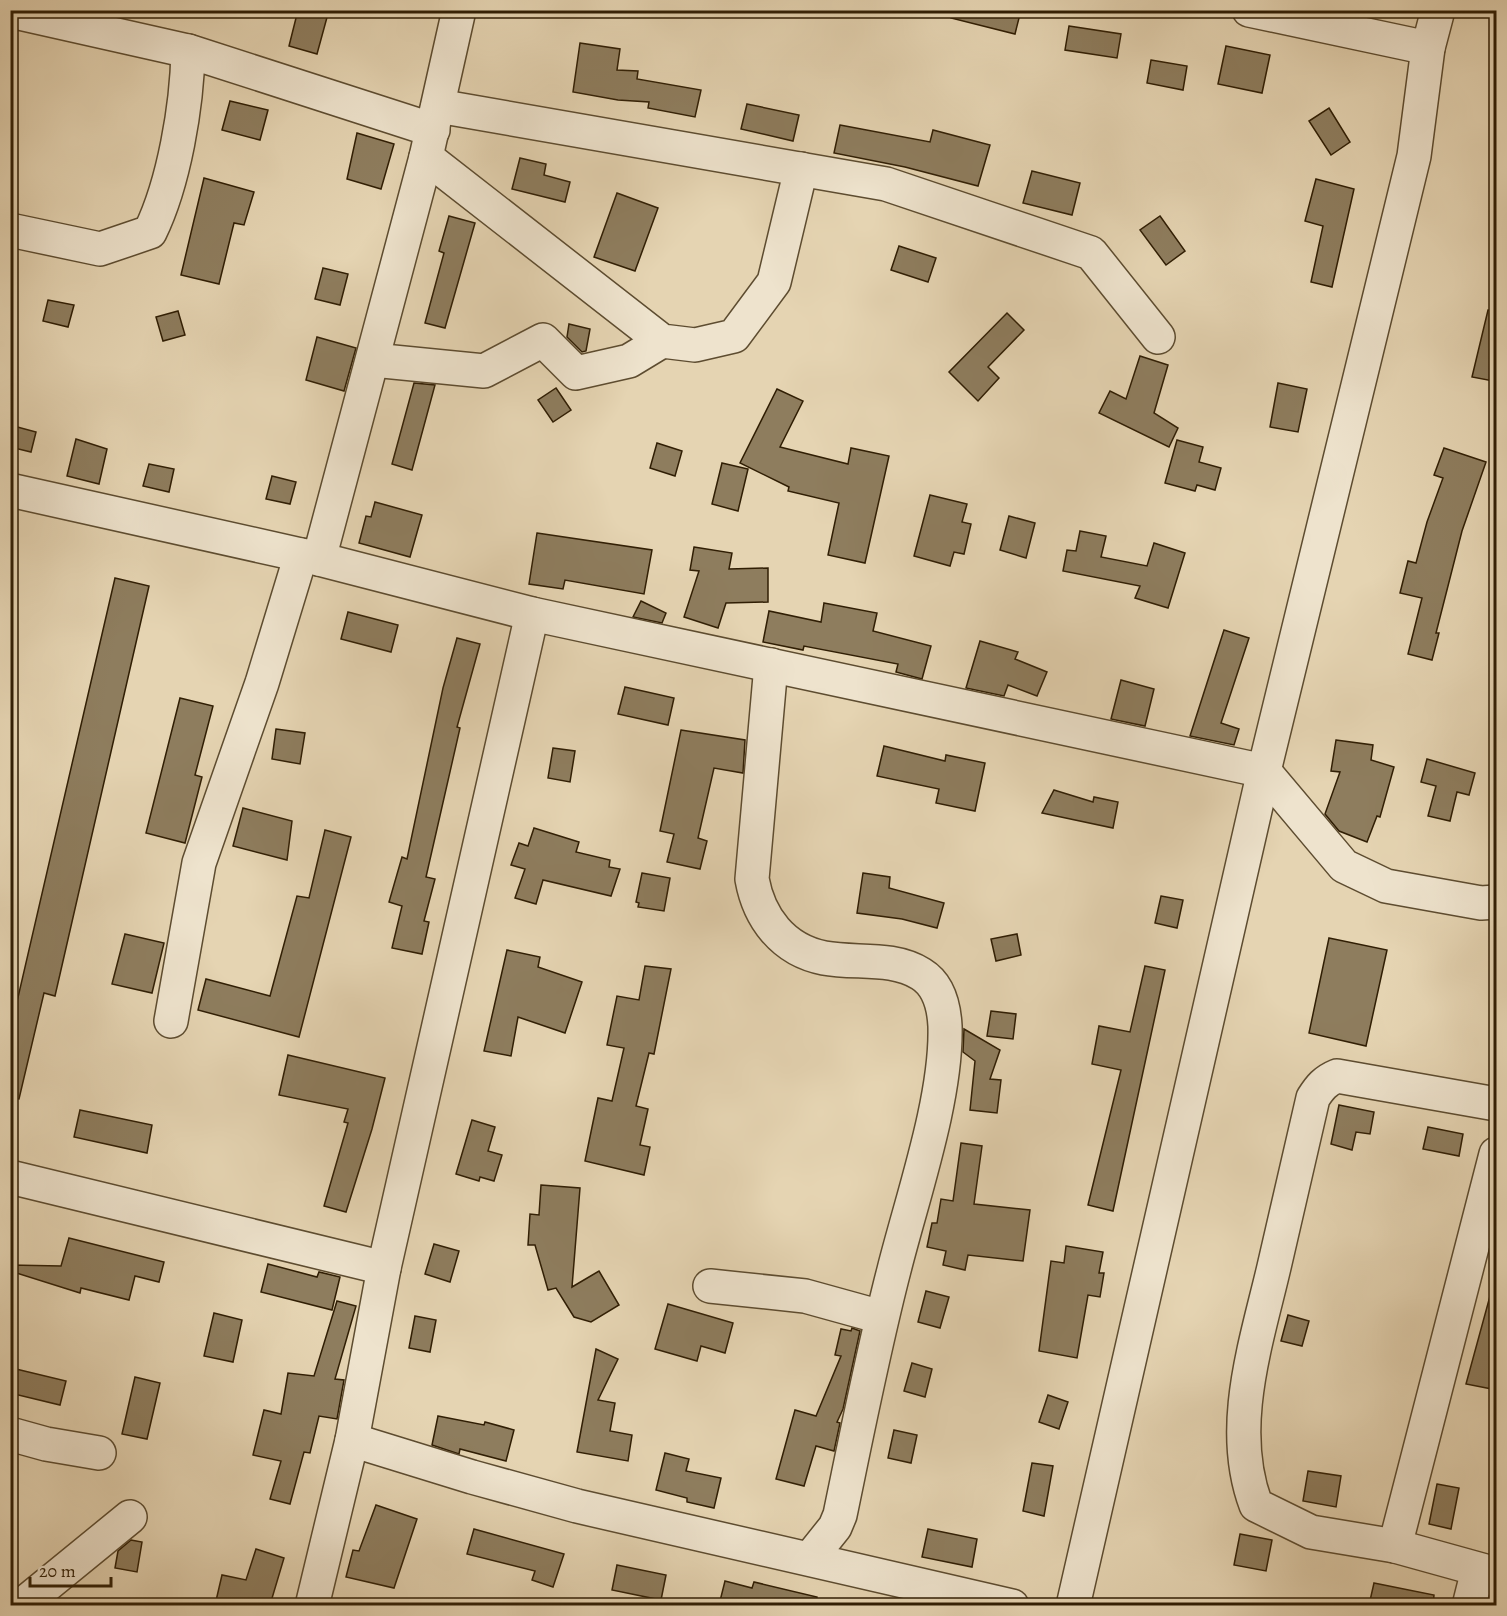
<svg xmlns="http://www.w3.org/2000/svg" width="1507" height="1616" font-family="Alegreya,serif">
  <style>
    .building { fill: #8e7d5e; stroke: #301e04; stroke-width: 1.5 }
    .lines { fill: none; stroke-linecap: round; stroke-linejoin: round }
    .minor-casing { stroke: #5d4c30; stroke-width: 36 }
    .minor { stroke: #eee3cd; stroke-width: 33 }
  </style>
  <rect width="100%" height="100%" fill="#e5d4b2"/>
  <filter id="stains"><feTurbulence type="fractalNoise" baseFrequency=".00333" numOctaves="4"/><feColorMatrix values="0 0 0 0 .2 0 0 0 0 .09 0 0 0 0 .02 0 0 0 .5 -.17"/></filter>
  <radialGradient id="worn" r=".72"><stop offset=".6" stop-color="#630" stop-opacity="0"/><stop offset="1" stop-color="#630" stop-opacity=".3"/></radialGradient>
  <g class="building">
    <polygon points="298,10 329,10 317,54 289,46"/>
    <polygon points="952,10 1021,10 1015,34 951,18"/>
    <polygon points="1069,26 1121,34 1117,58 1065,50"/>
    <polygon points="580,43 620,49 617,70 638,71 637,79 701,90 695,117 648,108 649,102 618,100 573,92"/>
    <polygon points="1226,46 1270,55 1262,93 1218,84"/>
    <polygon points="1151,60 1187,66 1183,90 1147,83"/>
    <polygon points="230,101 268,110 260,140 222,130"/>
    <polygon points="747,104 799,115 793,141 741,129"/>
    <polygon points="1329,108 1350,142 1331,155 1309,121"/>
    <polygon points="840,125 930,142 933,130 990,145 978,186 905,167 834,153"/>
    <polygon points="357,133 394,144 381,189 347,179"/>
    <polygon points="520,158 546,164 544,175 570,182 565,202 512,189"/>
    <polygon points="1032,171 1080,183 1072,215 1023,203"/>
    <polygon points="204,178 254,192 244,225 234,223 219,284 181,275"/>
    <polygon points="1316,179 1354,189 1332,287 1311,282 1323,226 1305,221"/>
    <polygon points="617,193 658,208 635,271 594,257"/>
    <polygon points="449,216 475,223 445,328 425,323 444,253 439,251"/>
    <polygon points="1160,216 1185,251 1166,265 1140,230"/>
    <polygon points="899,246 936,258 928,282 891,270"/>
    <polygon points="323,268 348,274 340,305 315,299"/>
    <polygon points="48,300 74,305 68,327 43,321"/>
    <polygon points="1488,310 1497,311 1497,368 1493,381 1472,377"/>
    <polygon points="178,311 185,335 163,341 156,317"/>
    <polygon points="1007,313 1024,330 988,367 999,378 978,401 949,372"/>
    <polygon points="569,324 590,329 586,351 582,352 567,337"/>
    <polygon points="317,337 356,348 344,391 306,380"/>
    <polygon points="1140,356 1168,365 1154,413 1178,428 1169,447 1099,413 1110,391 1126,399"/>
    <polygon points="414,383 435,385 412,470 392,464"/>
    <polygon points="1278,383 1307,389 1298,432 1270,427"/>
    <polygon points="556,388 571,410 553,422 538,400"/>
    <polygon points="777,389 803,401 780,447 848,464 851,448 889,456 865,563 828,555 839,503 788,491 789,487 740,463"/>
    <polygon points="10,425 36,432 31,452 10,447"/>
    <polygon points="76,439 107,449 99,484 67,476"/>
    <polygon points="1177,440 1203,447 1199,462 1221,468 1215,490 1197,485 1195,491 1165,483"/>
    <polygon points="657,443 682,451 675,476 650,468"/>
    <polygon points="1444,448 1486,462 1462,531 1436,633 1439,633 1432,660 1408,654 1422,598 1400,593 1408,561 1416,563 1427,522 1443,478 1434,475"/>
    <polygon points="722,463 748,469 738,511 712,504"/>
    <polygon points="149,464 174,469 169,492 143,486"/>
    <polygon points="272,476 296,482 290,504 266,499"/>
    <polygon points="930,495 967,504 962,522 971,524 964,554 954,552 950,566 914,556"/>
    <polygon points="375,502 422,515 410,557 359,543 366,516 371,517"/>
    <polygon points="1009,516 1035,523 1026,558 1000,550"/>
    <polygon points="1080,531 1106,536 1101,557 1147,566 1154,543 1185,553 1168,608 1135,598 1140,586 1063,571 1067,550 1076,551"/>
    <polygon points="537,533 652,550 644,594 565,580 563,589 529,584"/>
    <polygon points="694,547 732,553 729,569 768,568 768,602 726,603 718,628 684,617 699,571 690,570"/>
    <polygon points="115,578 149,586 55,996 44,993 19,1099 10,1098 10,1032"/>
    <polygon points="641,601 666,613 662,623 633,617"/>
    <polygon points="824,603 877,613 873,631 931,646 922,679 896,672 898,664 804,646 803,650 763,642 769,611 821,622"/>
    <polygon points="348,612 398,625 391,652 341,639"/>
    <polygon points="1224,630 1249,638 1221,723 1239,729 1234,745 1190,736"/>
    <polygon points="457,638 480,644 457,727 460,728 426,877 435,879 424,921 429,922 422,954 392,948 402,906 389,902 402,857 407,859 443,688"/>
    <polygon points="980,641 1018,652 1015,659 1047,672 1037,696 1008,685 1004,696 966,688"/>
    <polygon points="1121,680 1154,689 1145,726 1111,719"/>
    <polygon points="625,687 674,698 668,725 618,714"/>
    <polygon points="180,698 213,706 195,775 202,777 185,843 146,833"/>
    <polygon points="276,729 305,733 300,764 272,759"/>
    <polygon points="681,730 745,740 743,773 714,768 698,838 707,841 700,869 667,862 674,834 660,831"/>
    <polygon points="1336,740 1373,745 1371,760 1394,767 1380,817 1377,816 1367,842 1339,831 1325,814 1340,772 1331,771"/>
    <polygon points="884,746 945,761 946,755 985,763 975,811 936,803 939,789 877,776"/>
    <polygon points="553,748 575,751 570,782 548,778"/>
    <polygon points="1427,759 1475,773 1469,795 1457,792 1450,821 1428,816 1436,786 1421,782"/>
    <polygon points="1054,790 1093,802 1094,797 1118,802 1113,828 1042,813"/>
    <polygon points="243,808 292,821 287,860 233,846"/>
    <polygon points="534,828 579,842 576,852 610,860 609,867 620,869 611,896 543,880 536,904 515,898 525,869 511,865 519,843 528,846"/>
    <polygon points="325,830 351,837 299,1037 198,1010 206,979 270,996 297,896 309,898"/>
    <polygon points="642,873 670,878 664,911 638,907 639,903 636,902"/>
    <polygon points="863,873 890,877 889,888 944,903 937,928 902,919 857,913"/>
    <polygon points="1161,896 1183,900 1177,928 1155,923"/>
    <polygon points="125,934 164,943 152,993 112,984"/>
    <polygon points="1017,934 1021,955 996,961 991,939"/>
    <polygon points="1329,938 1387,950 1366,1046 1309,1033"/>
    <polygon points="507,950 540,957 538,967 582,982 565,1033 518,1017 511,1056 484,1051"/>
    <polygon points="645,966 671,969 654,1054 649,1053 636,1106 648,1109 640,1145 650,1147 644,1175 585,1161 598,1098 612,1101 624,1048 607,1045 617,996 639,1000"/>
    <polygon points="1145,966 1165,970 1113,1211 1088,1205 1121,1070 1092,1064 1099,1026 1130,1032"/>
    <polygon points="991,1011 1016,1014 1013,1039 987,1036"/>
    <polygon points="964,1029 1000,1050 990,1079 1001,1080 997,1113 970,1110 975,1061 963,1052"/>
    <polygon points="288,1055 385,1078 372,1129 346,1212 324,1206 348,1123 344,1122 348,1109 279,1095"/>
    <polygon points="1339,1105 1374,1112 1370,1134 1356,1132 1352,1150 1331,1144"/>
    <polygon points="80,1110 152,1125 147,1153 74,1137"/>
    <polygon points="472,1120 495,1127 488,1151 502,1155 494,1181 480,1177 479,1181 456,1174"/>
    <polygon points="1428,1127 1463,1134 1459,1156 1423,1149"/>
    <polygon points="961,1143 982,1146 974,1204 1030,1210 1023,1261 968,1255 965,1270 943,1265 946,1251 927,1247 932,1223 937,1223 941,1199 953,1201"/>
    <polygon points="541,1185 580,1188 572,1287 599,1271 619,1305 591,1322 574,1317 556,1288 548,1290 535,1245 528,1245 530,1214 539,1215"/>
    <polygon points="69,1238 164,1262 159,1282 135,1276 129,1300 81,1288 80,1293 10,1271 10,1265 61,1266"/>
    <polygon points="434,1244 459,1251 450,1282 425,1274"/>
    <polygon points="1066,1246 1103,1252 1099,1273 1104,1273 1100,1297 1088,1295 1077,1358 1039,1351 1051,1261 1064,1263"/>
    <polygon points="268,1264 317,1277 319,1272 340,1277 332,1310 261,1292"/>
    <polygon points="926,1291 949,1297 940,1328 918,1322"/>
    <polygon points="1490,1296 1497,1297 1497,1390 1466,1384"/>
    <polygon points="337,1301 356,1306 335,1379 344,1380 337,1419 319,1416 310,1453 304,1452 290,1504 270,1499 281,1461 253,1455 264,1410 281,1414 288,1373 314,1376"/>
    <polygon points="668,1304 733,1323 725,1353 701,1346 697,1361 655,1349"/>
    <polygon points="214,1313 242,1320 233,1362 204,1356"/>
    <polygon points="1288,1315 1309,1321 1302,1346 1281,1341"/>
    <polygon points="415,1316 436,1320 430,1352 409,1348"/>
    <polygon points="852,1328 860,1331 843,1409 837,1422 840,1423 834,1451 816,1446 804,1486 776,1479 795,1410 816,1416 841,1356 835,1355 841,1329 851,1331"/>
    <polygon points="596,1349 618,1359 598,1400 615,1403 610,1431 632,1435 628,1461 577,1452"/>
    <polygon points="912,1363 932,1369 925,1397 904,1391"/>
    <polygon points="16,1369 66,1381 60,1405 10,1393"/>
    <polygon points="135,1377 160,1383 147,1439 122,1434"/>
    <polygon points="1048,1395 1068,1402 1059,1429 1039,1422"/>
    <polygon points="438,1416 484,1425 485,1422 514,1430 506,1461 460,1449 459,1454 432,1445"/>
    <polygon points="894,1430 917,1435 911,1463 888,1458"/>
    <polygon points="665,1453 689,1459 686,1471 721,1478 714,1508 687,1502 687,1498 656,1490"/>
    <polygon points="1032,1463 1053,1466 1044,1516 1023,1511"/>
    <polygon points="1308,1471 1341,1476 1336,1507 1303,1501"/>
    <polygon points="1437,1484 1459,1488 1451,1529 1429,1524"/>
    <polygon points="376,1505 417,1519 394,1588 346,1577 353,1550 359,1551"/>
    <polygon points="474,1529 564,1554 553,1587 532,1580 535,1571 467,1554"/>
    <polygon points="928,1529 977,1539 972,1567 922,1557"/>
    <polygon points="1240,1534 1272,1540 1266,1571 1234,1565"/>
    <polygon points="131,1540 142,1542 137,1572 115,1568 118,1551"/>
    <polygon points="256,1549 284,1558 270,1605 215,1605 222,1575 246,1580"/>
    <polygon points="617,1565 666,1575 661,1600 612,1590"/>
    <polygon points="725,1581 752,1588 754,1582 817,1597 816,1605 719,1605"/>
    <polygon points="1374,1583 1434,1595 1433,1605 1369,1605"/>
  </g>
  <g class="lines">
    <g class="minor-casing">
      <g id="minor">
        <polyline points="1249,10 1428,48"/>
        <polyline points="10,11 188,51"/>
        <polyline points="438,106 886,184 1091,253 1158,337"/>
        <polyline points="426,157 662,341 695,345 734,336 774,282 801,169"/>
        <path d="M10 230 100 249 150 232C174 183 187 106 188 51L433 130"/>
        <polyline points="373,360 484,371 543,340 576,373 629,361 662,341"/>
        <polyline points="10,490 319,559 532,614 1264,771 1344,866 1386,886 1481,903 1496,902"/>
        <polyline points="319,559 426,157 459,10"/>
        <path d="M771 665 752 879C759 918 783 950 824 958 856 964 892 956 921 974 939 985 944 1007 945 1026 947 1099 912 1198 894 1270 873 1351 857 1433 840 1515L835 1527 811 1557"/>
        <polyline points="171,1021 199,863 262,683 301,555"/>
        <path d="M1496 1104 1337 1076C1325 1081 1320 1087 1313 1098 1300 1155 1287 1211 1274 1267 1256 1344 1227 1428 1256 1505L1311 1532 1395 1546 1496 1574"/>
        <polyline points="10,1177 384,1268"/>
        <polyline points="710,1286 805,1296 881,1317"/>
        <polyline points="10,1434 46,1444 99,1453"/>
        <polyline points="352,1440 472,1477 577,1506 1012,1606"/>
        <polyline points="1395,1546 1496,1154"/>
        <polyline points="21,1606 130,1517"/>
        <polyline points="312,1606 352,1440 384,1268 532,614"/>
        <polyline points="1073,1606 1264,771 1414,156 1428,48 1438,10"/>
        <polyline points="1469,1606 1478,1570"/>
      </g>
    </g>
    <use href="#minor" class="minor"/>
  </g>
  <rect width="1507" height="1616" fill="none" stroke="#e5d4b2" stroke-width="36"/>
  <rect x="12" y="12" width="1483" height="1592" fill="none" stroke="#301e04" stroke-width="3"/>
  <rect x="18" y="18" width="1471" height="1580" fill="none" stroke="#301e04" stroke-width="1.5"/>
  <path d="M30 1577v9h81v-9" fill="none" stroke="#301e04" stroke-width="3"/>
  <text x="39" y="1577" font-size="18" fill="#301e04" stroke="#eee3cd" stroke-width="4.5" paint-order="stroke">20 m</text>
  <rect width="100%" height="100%" filter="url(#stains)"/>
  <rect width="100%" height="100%" fill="url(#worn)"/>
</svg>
